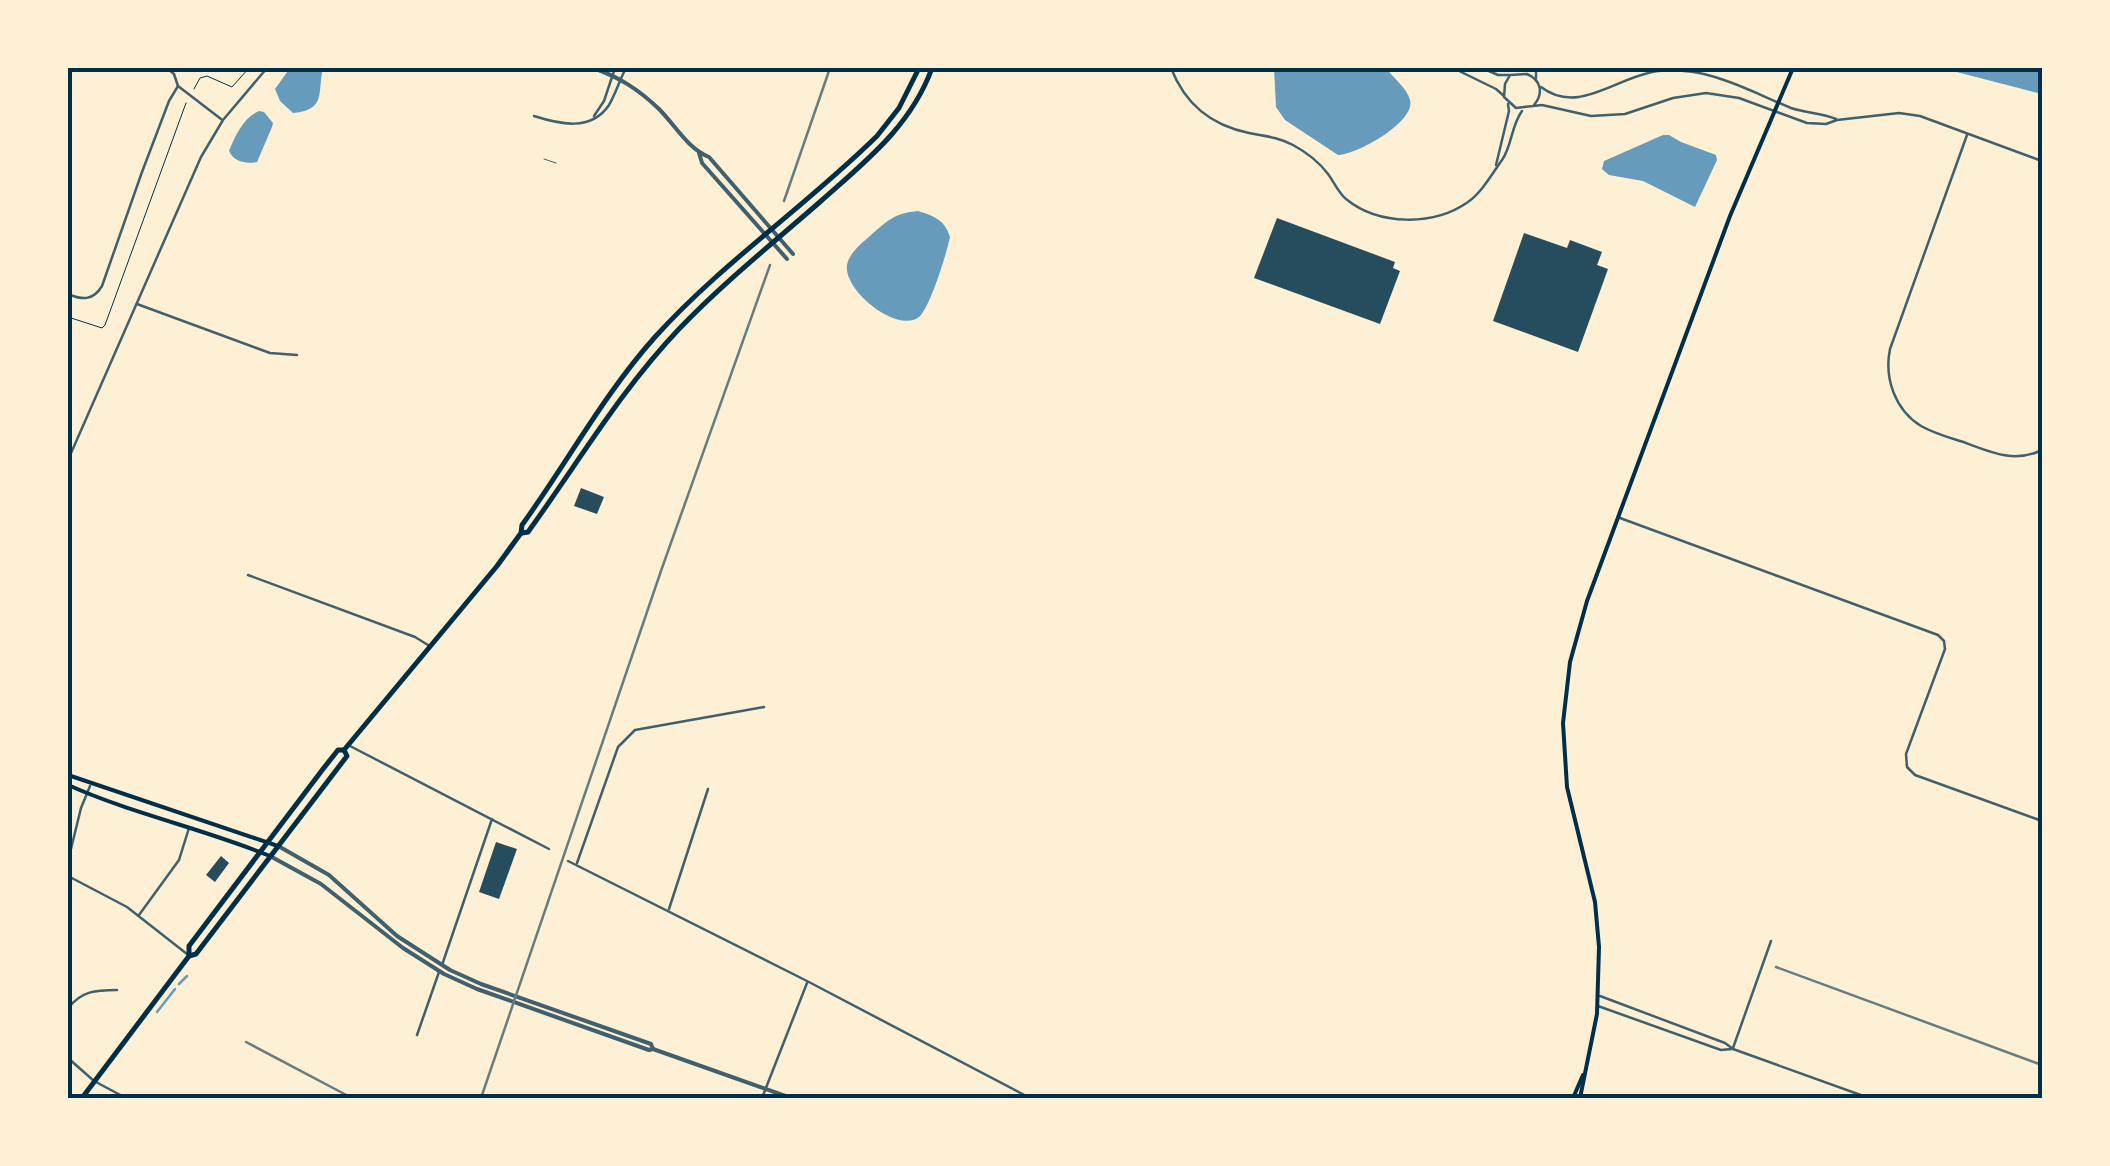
<svg xmlns="http://www.w3.org/2000/svg" width="2110" height="1166" font-family="'Nunito Sans',sans-serif">
  <style>
    .water { fill: #669bbc }
    .lines { fill: none; stroke-linecap: round; stroke-linejoin: round }
    .stream { stroke: #669bbc; stroke-width: 2.5 }
    .building { fill: #264d5e }
    .path { stroke: #003049; stroke-width: 1 }
    .service { stroke: #3f606c; stroke-width: 1 }
    .minor { stroke: #3f606c; stroke-width: 2.5 }
    .tertiary { stroke: #3f606c; stroke-width: 4 }
    .secondary { stroke: #003049; stroke-width: 4 }
    .primary { stroke: #003049; stroke-width: 5 }
    .rail { stroke: #657d81; stroke-width: 2.5 }
    .neatline { fill: none; stroke: #003049; stroke-width: 4 }
  </style>
  <rect width="100%" height="100%" fill="#fdf0d5"/>
  <g class="water">
    <path d="M290 68H323C317 92 327 110 293 113L280 101 275 89Z"/>
    <path d="M1274 68H1386C1393 78 1407 88 1410 100 1416 122 1356 155 1338 155L1285 120 1276 107Z"/>
    <polygon points="1942,68 2042,68 2042,94 1945,69"/>
    <path d="M259 111 264 112 273 123 272 127 257 162C246 164 234 162 229 151 235 136 243 118 259 111Z"/>
    <polygon points="1663,135 1669,135 1681,142 1716,155 1717,160 1695,207 1643,181 1609,175 1602,169 1604,161"/>
    <path d="M918 211C934 216 945 220 950 237 947 252 930 308 919 317 897 334 843 290 847 265 849 253 862 243 871 235 888 220 895 213 918 211Z"/>
  </g>
  <g class="lines">
    <g class="stream">
      <polyline points="179,984 187,976"/>
      <polyline points="157,1012 175,989"/>
    </g>
  </g>
  <g class="building">
    <polygon points="1277,218 1395,262 1393,268 1400,271 1380,324 1254,278"/>
    <polygon points="1524,233 1567,248 1570,240 1602,252 1597,265 1608,269 1578,352 1493,321"/>
    <polygon points="581,488 604,497 597,514 574,506"/>
    <polygon points="496,842 517,849 499,899 479,892"/>
    <polygon points="221,856 229,863 215,882 206,875"/>
  </g>
  <g class="lines">
    <g class="path">
      <polyline points="194,89 200,78 207,76 232,87 249,68"/>
      <polyline points="68,317 102,328 105,325 186,103"/>
    </g>
    <polyline class="service" points="544,159 556,163"/>
    <g class="minor">
      <polyline points="167,68 174,74 178,86 221,119"/>
      <path d="M1171 68C1185 104 1210 125 1249 133 1264 136 1278 137 1293 145 1306 152 1319 162 1328 174 1334 182 1338 192 1346 199 1379 226 1434 226 1468 202 1482 192 1492 174 1502 160 1512 146 1511 126 1522 111"/>
      <polyline points="1453,68 1496,89 1504,96"/>
      <polyline points="1482,68 1498,75 1509,75"/>
      <polyline points="1536,78 1536,68"/>
      <path d="M1541 87C1579 116 1617 76 1658 71 1708 66 1747 90 1791 108 1806 113 1822 113 1836 119"/>
      <path d="M1534 105C1544 93 1541 80 1527 74L1510 75 1505 84 1504 97 1516 108 1542 105 1591 116 1625 114 1673 98 1706 93 1739 98 1807 123 1826 124 1837 120 1899 113 1920 116 2042 161"/>
      <path d="M534 116C559 124 591 132 609 105 616 93 620 79 626 68"/>
      <polyline points="594,116 604,101 615,68"/>
      <path d="M1967 135 1890 349C1884 378 1895 410 1921 426 1935 434 1951 438 1966 443 1993 453 2015 463 2042 450"/>
      <polyline points="1496,165 1509,111 1508,104"/>
      <path d="M68 294C82 300 93 301 102 286L142 172 169 101 178 86"/>
      <polyline points="137,304 270,353 297,355"/>
      <polyline points="68,460 201,157 223,120 267,68"/>
      <polyline points="1620,518 1938,635 1944,641 1945,649 1906,754 1907,767 1915,775 2042,821"/>
      <polyline points="248,575 415,637 428,645"/>
      <polyline points="350,746 549,849"/>
      <polyline points="68,861 81,808 90,786"/>
      <polyline points="568,861 807,981 1030,1098"/>
      <polyline points="577,863 618,747 635,730 764,707"/>
      <polyline points="68,876 127,907 187,954"/>
      <polyline points="669,909 708,789"/>
      <polyline points="139,915 179,860 189,828"/>
      <polyline points="442,965 492,819"/>
      <polyline points="1600,996 1725,1043 1733,1049 1869,1098"/>
      <polyline points="1598,1006 1721,1050 1732,1049"/>
      <path d="M68 1008C82 991 95 990 117 990"/>
      <polyline points="417,1035 439,972"/>
      <polyline points="1733,1048 1771,941"/>
      <polyline points="68,1058 94,1081 126,1098"/>
      <polyline points="762,1098 807,983"/>
    </g>
    <g class="tertiary">
      <path d="M593 68C619 77 638 89 659 109 675 125 688 149 709 157L793 254"/>
      <polyline points="699,153 702,163 787,259"/>
      <polyline points="280,847 329,875 397,936 450,970 481,984 651,1044 653,1049"/>
      <polyline points="270,856 321,884 403,948 444,974 477,989 649,1050 653,1049 791,1098"/>
    </g>
    <g class="secondary">
      <polyline points="68,775 278,846"/>
      <path d="M68 785C133 814 204 829 270 856"/>
      <polyline points="1573,1098 1583,1075"/>
      <polyline points="1580,1098 1597,1014 1599,947 1595,902 1567,787 1563,723 1570,662 1587,601 1730,216 1793,68"/>
    </g>
    <g class="primary">
      <path d="M522 533 528 532C578 463 620 391 679 329 723 283 773 243 821 201 866 161 911 126 932 68"/>
      <path d="M189 956V946L323 769 338 750H344L497 566 521 533 522 525C567 463 604 394 655 337 722 263 806 206 877 136L899 108 919 68"/>
      <polyline points="82,1098 189,956 196,954 347,756 344,750"/>
    </g>
    <g class="rail">
      <polyline points="784,201 830,68"/>
      <polyline points="1776,967 2042,1065"/>
      <polyline points="246,1042 352,1098"/>
      <polyline points="481,1098 662,568 770,265"/>
    </g>
  </g>
  <rect width="2110" height="1166" fill="none" stroke="#fdf0d5" stroke-width="140"/>
  <rect x="70" y="70" width="1970" height="1026" class="neatline"/>
</svg>
